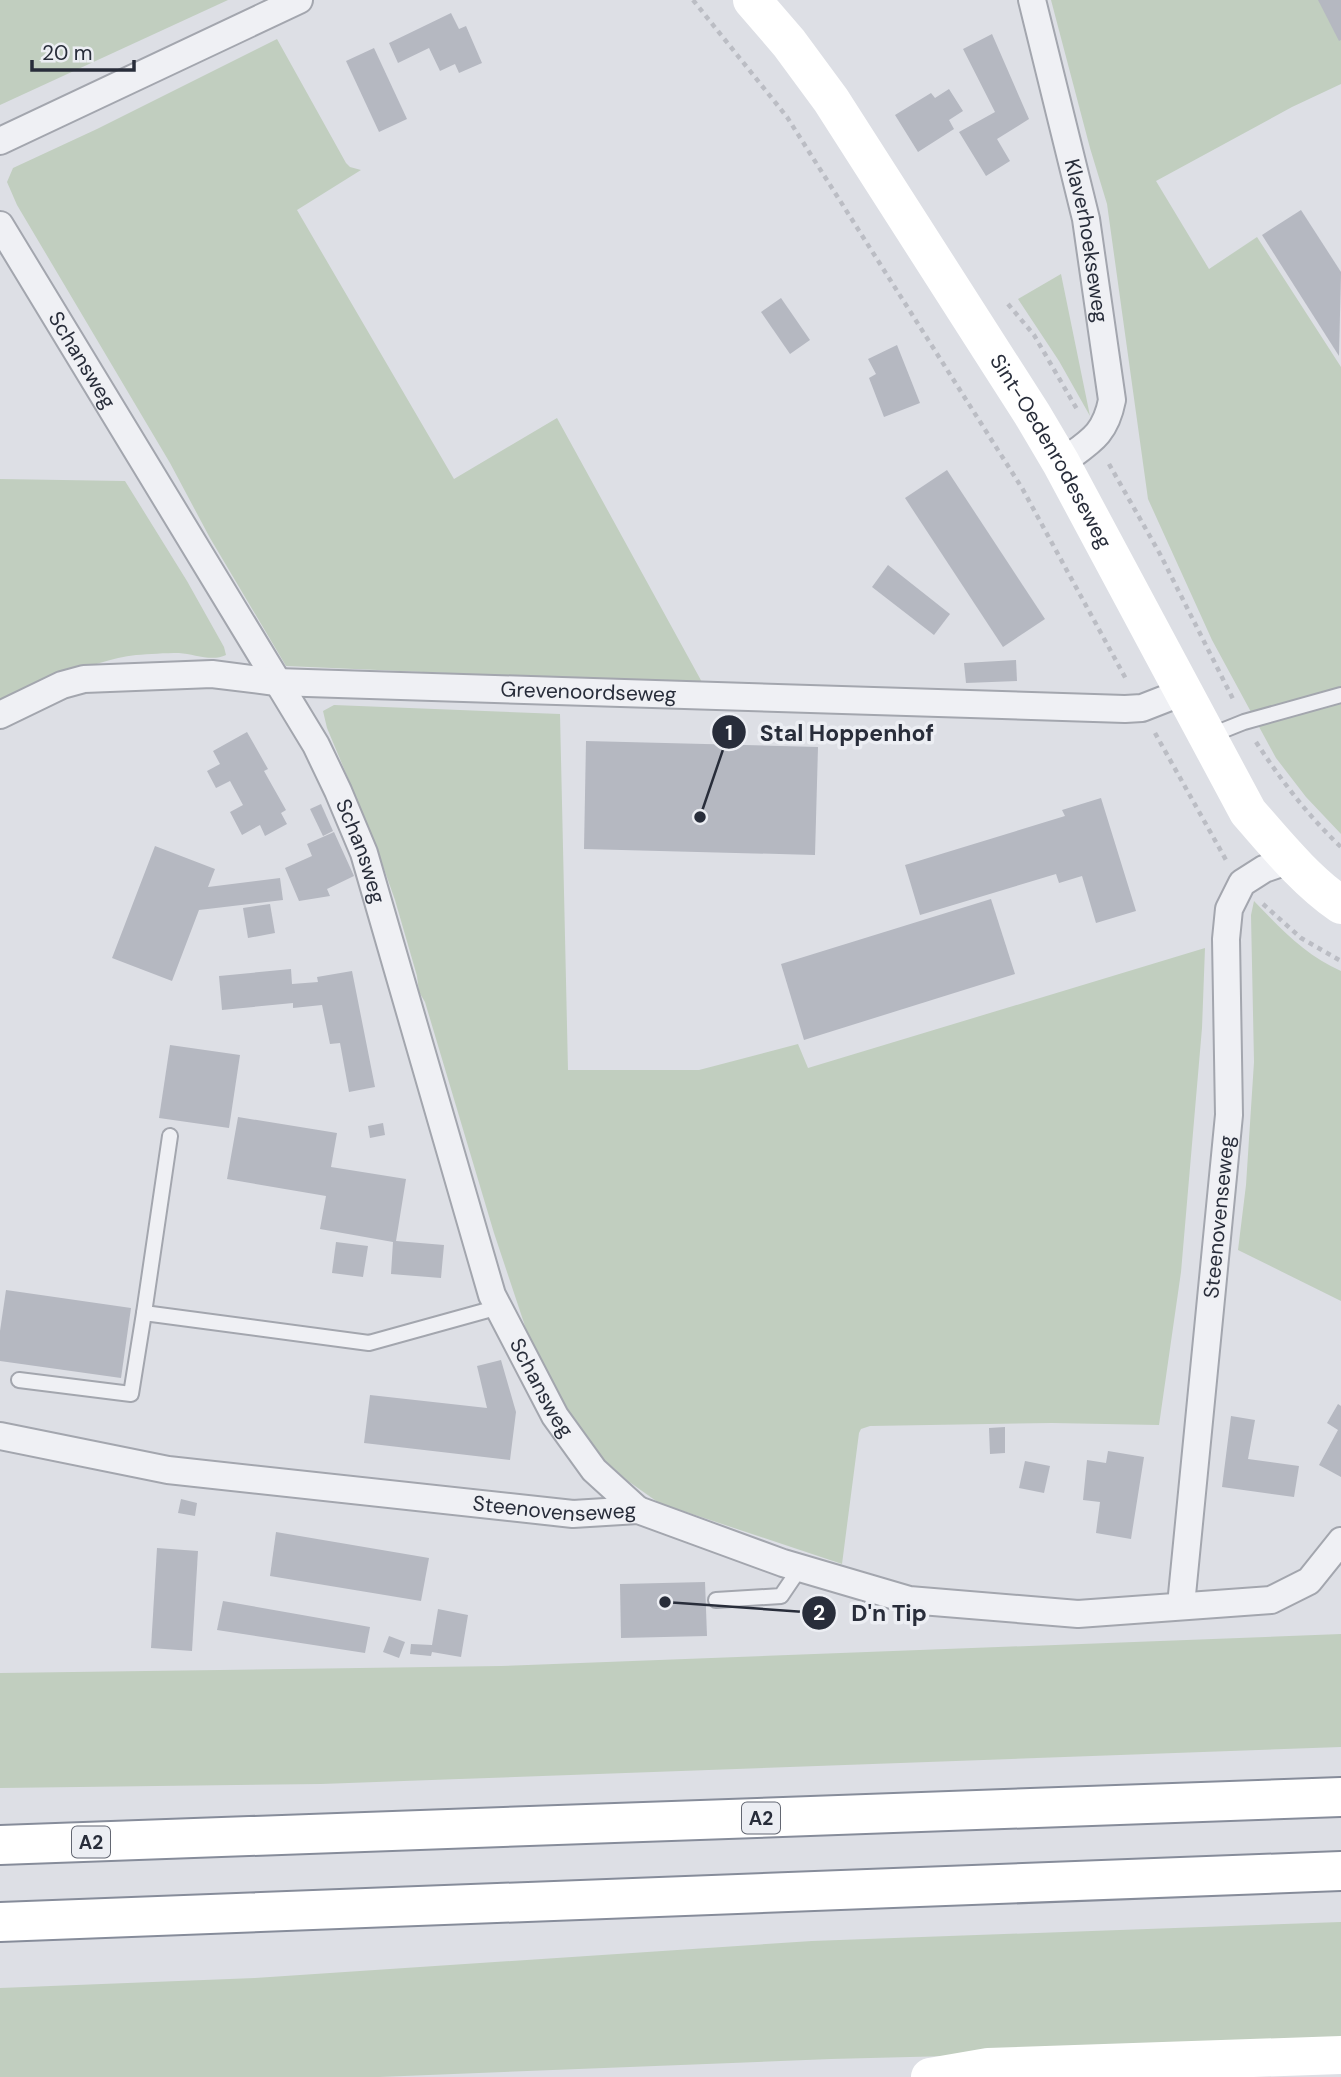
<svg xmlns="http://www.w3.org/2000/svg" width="1341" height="2077" font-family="'DM Sans',sans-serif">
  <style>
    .green { fill: #c1cebf }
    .building { fill: #b5b8c1 }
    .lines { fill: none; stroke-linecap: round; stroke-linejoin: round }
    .lane-casing { stroke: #a3a6ae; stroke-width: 18 }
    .street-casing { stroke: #a3a6ae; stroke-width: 30 }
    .highway-casing { stroke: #868c9a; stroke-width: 42 }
    .path { stroke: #bbbdc4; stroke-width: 4.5; stroke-dasharray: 5 5; stroke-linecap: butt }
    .lane { stroke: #eff0f4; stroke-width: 14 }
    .street { stroke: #eff0f4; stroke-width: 26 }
    .secondary { stroke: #fff; stroke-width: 38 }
    .highway { stroke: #fff; stroke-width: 38 }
    .labels { text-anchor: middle; stroke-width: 7; stroke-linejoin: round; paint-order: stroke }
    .shield { fill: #eceef3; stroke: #636772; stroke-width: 2 }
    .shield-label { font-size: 19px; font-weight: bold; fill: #282d3a }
    .street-label { font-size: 21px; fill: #282d3a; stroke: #eceef3 }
    .leader { fill: none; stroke: #282d3a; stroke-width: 2.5 }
    .callout-dot { fill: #282d3a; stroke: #eceef3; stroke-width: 2.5 }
    .mark-label { font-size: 21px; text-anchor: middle; font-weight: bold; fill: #fff }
    .callout-label { font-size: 23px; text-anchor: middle; font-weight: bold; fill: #282d3a; stroke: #eceef3; stroke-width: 7; stroke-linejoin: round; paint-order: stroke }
  </style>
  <rect width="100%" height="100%" fill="#dddfe5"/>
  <g class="green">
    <polygon points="0,0 228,0 0,105"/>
    <polygon points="1051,0 1341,0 1341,84 1292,107 1156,181 1209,269 1257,237 1341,367 1341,834 1306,797 1276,758 1212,640 1148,499 1107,204 1090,148"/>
    <polygon points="277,39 346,163 350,167 361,170 297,210 454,479 557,418 703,684 286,666 210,538 170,463 17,205 7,182 13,168 97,129"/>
    <polygon points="1061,274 1090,416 1059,361 1018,299"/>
    <path d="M0 479 125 481 187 581 224 647 226 655C212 662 194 654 179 653 165 653 149 654 136 655 88 661 43 686 0 706Z"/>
    <polygon points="334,705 560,714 568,1070 699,1070 798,1044 808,1068 1205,948 1202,1028 1181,1272 1159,1425 1052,1423 870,1426 861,1429 859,1433 842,1564 659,1503 628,1481 582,1440 540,1371 494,1233 425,1002 419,992 417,976 395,900 373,838 327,728 323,711"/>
    <path d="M1254 901C1280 928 1306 956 1341 971V1301L1238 1250 1246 1185 1254 1062 1251 915Z"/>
    <polygon points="1341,1634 1341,1747 321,1784 0,1788 0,1673 501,1666"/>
    <polygon points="1341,1922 1341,2046 831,2059 379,2077 0,2077 0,1988 255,1978 812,1941"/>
  </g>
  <g class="building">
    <polygon points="1318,0 1341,0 1341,40 1339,41"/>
    <polygon points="451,13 459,29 466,26 482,63 459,73 455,64 440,71 429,48 398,63 389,43"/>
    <polygon points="992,34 1029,119 997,139 1010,161 986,176 959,132 995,112 963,49"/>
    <polygon points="374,48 407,119 379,132 346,61"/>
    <polygon points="949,89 963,111 949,120 954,129 918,152 895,115 931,93 935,98"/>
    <polygon points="1301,210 1341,272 1339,356 1262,235"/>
    <polygon points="781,298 810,340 790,354 761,312"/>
    <polygon points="897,345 920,403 884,417 869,378 876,374 868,359"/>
    <polygon points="947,470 1045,619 1003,647 905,498"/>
    <polygon points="888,565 950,614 934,635 872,587"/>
    <polygon points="1016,660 1017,681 966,683 964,663"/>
    <polygon points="247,732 268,769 264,771 286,810 281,813 287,824 265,836 260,825 242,835 230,812 243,805 230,781 216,788 207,771 220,764 213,751"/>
    <polygon points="586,741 818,747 815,855 584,849"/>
    <polygon points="1101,798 1136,911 1096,923 1082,876 1059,883 1056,874 920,915 905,865 1065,816 1062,810"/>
    <polygon points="321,804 333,831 323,836 310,809"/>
    <polygon points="334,832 354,876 327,889 330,896 299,901 285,868 312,856 307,844"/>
    <polygon points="155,846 215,869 208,887 280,878 283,900 199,910 172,981 112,958"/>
    <polygon points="991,899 1015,974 804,1040 781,964"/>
    <polygon points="270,904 275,933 248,938 243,908"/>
    <polygon points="291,969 292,984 318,982 317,977 352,971 375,1087 349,1092 340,1043 330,1044 322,1005 293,1008 293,1003 222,1010 219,976"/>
    <polygon points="170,1045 240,1055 229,1128 159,1118"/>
    <polygon points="238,1117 337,1133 331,1167 406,1179 396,1241 444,1245 441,1278 391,1274 393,1242 320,1229 326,1196 227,1179"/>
    <polygon points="383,1123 385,1135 370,1138 368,1126"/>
    <polygon points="336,1242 368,1246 363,1277 332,1273"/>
    <polygon points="6,1290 131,1308 121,1378 0,1361 0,1331"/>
    <polygon points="501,1360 516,1412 510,1460 364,1443 370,1395 487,1408 477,1366"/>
    <polygon points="1338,1404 1341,1406 1341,1477 1319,1465 1338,1430 1327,1423"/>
    <polygon points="1231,1416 1255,1420 1248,1459 1299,1466 1294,1497 1222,1487"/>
    <polygon points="1005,1427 1005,1453 990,1454 989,1428"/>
    <polygon points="1108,1451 1144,1457 1131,1539 1096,1533 1100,1502 1083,1500 1087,1460 1106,1463"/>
    <polygon points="1025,1461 1050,1466 1044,1493 1019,1488"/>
    <polygon points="181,1499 197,1503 195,1516 178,1513"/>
    <polygon points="276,1532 429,1558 421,1601 270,1576"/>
    <polygon points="157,1548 198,1551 192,1651 151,1648"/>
    <polygon points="705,1582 707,1636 621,1638 620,1584"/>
    <polygon points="223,1601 370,1627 365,1653 217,1630"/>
    <polygon points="438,1609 468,1615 461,1657 432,1652 431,1656 410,1654 411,1644 432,1645"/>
    <polygon points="389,1636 405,1642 399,1658 383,1652"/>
  </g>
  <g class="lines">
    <g class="lane-casing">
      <g id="lane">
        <polyline points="1209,736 1244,722 1341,695"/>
        <polyline points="144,1313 170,1136"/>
        <polyline points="19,1380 131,1394 144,1313 369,1343 499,1307"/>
        <polyline points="716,1600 781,1596 800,1568"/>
      </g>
    </g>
    <g class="street-casing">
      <g id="street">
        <path id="s1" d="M1032 0 1086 219 1112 400C1105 436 1089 442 1061 463"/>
        <polyline points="0,141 299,0"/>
        <path id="s2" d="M0 225 316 745 338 791 364 853 492 1295 555 1416 594 1470 638 1510"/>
        <path id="s3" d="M0 715 62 685 84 679 212 674 276 682 1125 709 1142 708 1183 692"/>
        <path id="s4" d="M0 1436 168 1470 573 1514 638 1510 783 1563 909 1600 1078 1614 1271 1600 1309 1581 1341 1541"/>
        <path id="s5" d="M1181 1605 1229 1115 1226 939 1229 909 1242 883 1264 869 1290 860"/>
      </g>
    </g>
    <g class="highway-casing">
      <g id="highway">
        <polyline points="0,1845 1341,1797"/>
        <polyline points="0,1922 1341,1871"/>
      </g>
    </g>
    <g class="path">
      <polyline points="693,0 787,117 1022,488 1126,679"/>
      <polyline points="1008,304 1034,335 1078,411"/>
      <polyline points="1109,464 1160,554 1234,701"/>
      <polyline points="1155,733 1226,860"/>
      <path d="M1256 742C1281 780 1308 816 1341 847"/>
      <polyline points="1263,904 1301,938 1341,961"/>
    </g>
    <use href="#lane" class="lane"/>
    <use href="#street" class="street"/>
    <g class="secondary">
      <path id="s6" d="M752 0 789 43 831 100 1032 414 1061 463 1248 812C1277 845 1305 880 1341 905"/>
      <polyline points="930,2077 988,2067 1341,2055"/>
    </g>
    <use href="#highway" class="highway"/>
  </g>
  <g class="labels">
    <g class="shield">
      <rect x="742" y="1802.5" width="38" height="31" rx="5"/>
      <rect x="72" y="1826.5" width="38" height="31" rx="5"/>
    </g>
    <g class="shield-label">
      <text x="761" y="1825">A2</text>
      <text x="91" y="1849">A2</text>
    </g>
    <g class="street-label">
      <text dy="7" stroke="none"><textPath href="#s1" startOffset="247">Klaverhoekseweg</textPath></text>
      <text dy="7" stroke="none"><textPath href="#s2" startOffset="158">Schansweg</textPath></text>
      <text dy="7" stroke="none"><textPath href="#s6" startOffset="542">Sint-Oedenrodeseweg</textPath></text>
      <text dy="7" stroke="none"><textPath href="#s3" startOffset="597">Grevenoordseweg</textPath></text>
      <text dy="7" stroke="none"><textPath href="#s2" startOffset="724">Schansweg</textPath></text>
      <text dy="7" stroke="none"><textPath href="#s5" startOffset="390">Steenovenseweg</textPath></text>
      <text dy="7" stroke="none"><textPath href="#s2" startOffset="1292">Schansweg</textPath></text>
      <text dy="7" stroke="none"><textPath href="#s4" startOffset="560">Steenovenseweg</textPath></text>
    </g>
  </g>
  <path class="leader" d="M700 817L729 732M665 1602L819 1613"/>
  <g class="callout-dot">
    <circle cx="700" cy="817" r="7"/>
    <circle cx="665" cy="1602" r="7"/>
    <circle cx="729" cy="732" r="18"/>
    <circle cx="819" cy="1613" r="18"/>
  </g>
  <g class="mark-label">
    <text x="729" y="740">1</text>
    <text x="819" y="1620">2</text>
  </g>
  <g class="callout-label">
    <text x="847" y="741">Stal Hoppenhof</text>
    <text x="889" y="1621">D'n Tip</text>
  </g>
  <path d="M32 60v10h102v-10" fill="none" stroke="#282d3a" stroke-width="3.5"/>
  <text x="42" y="60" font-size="21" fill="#282d3a" stroke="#eceef3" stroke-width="5" paint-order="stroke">20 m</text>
</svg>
